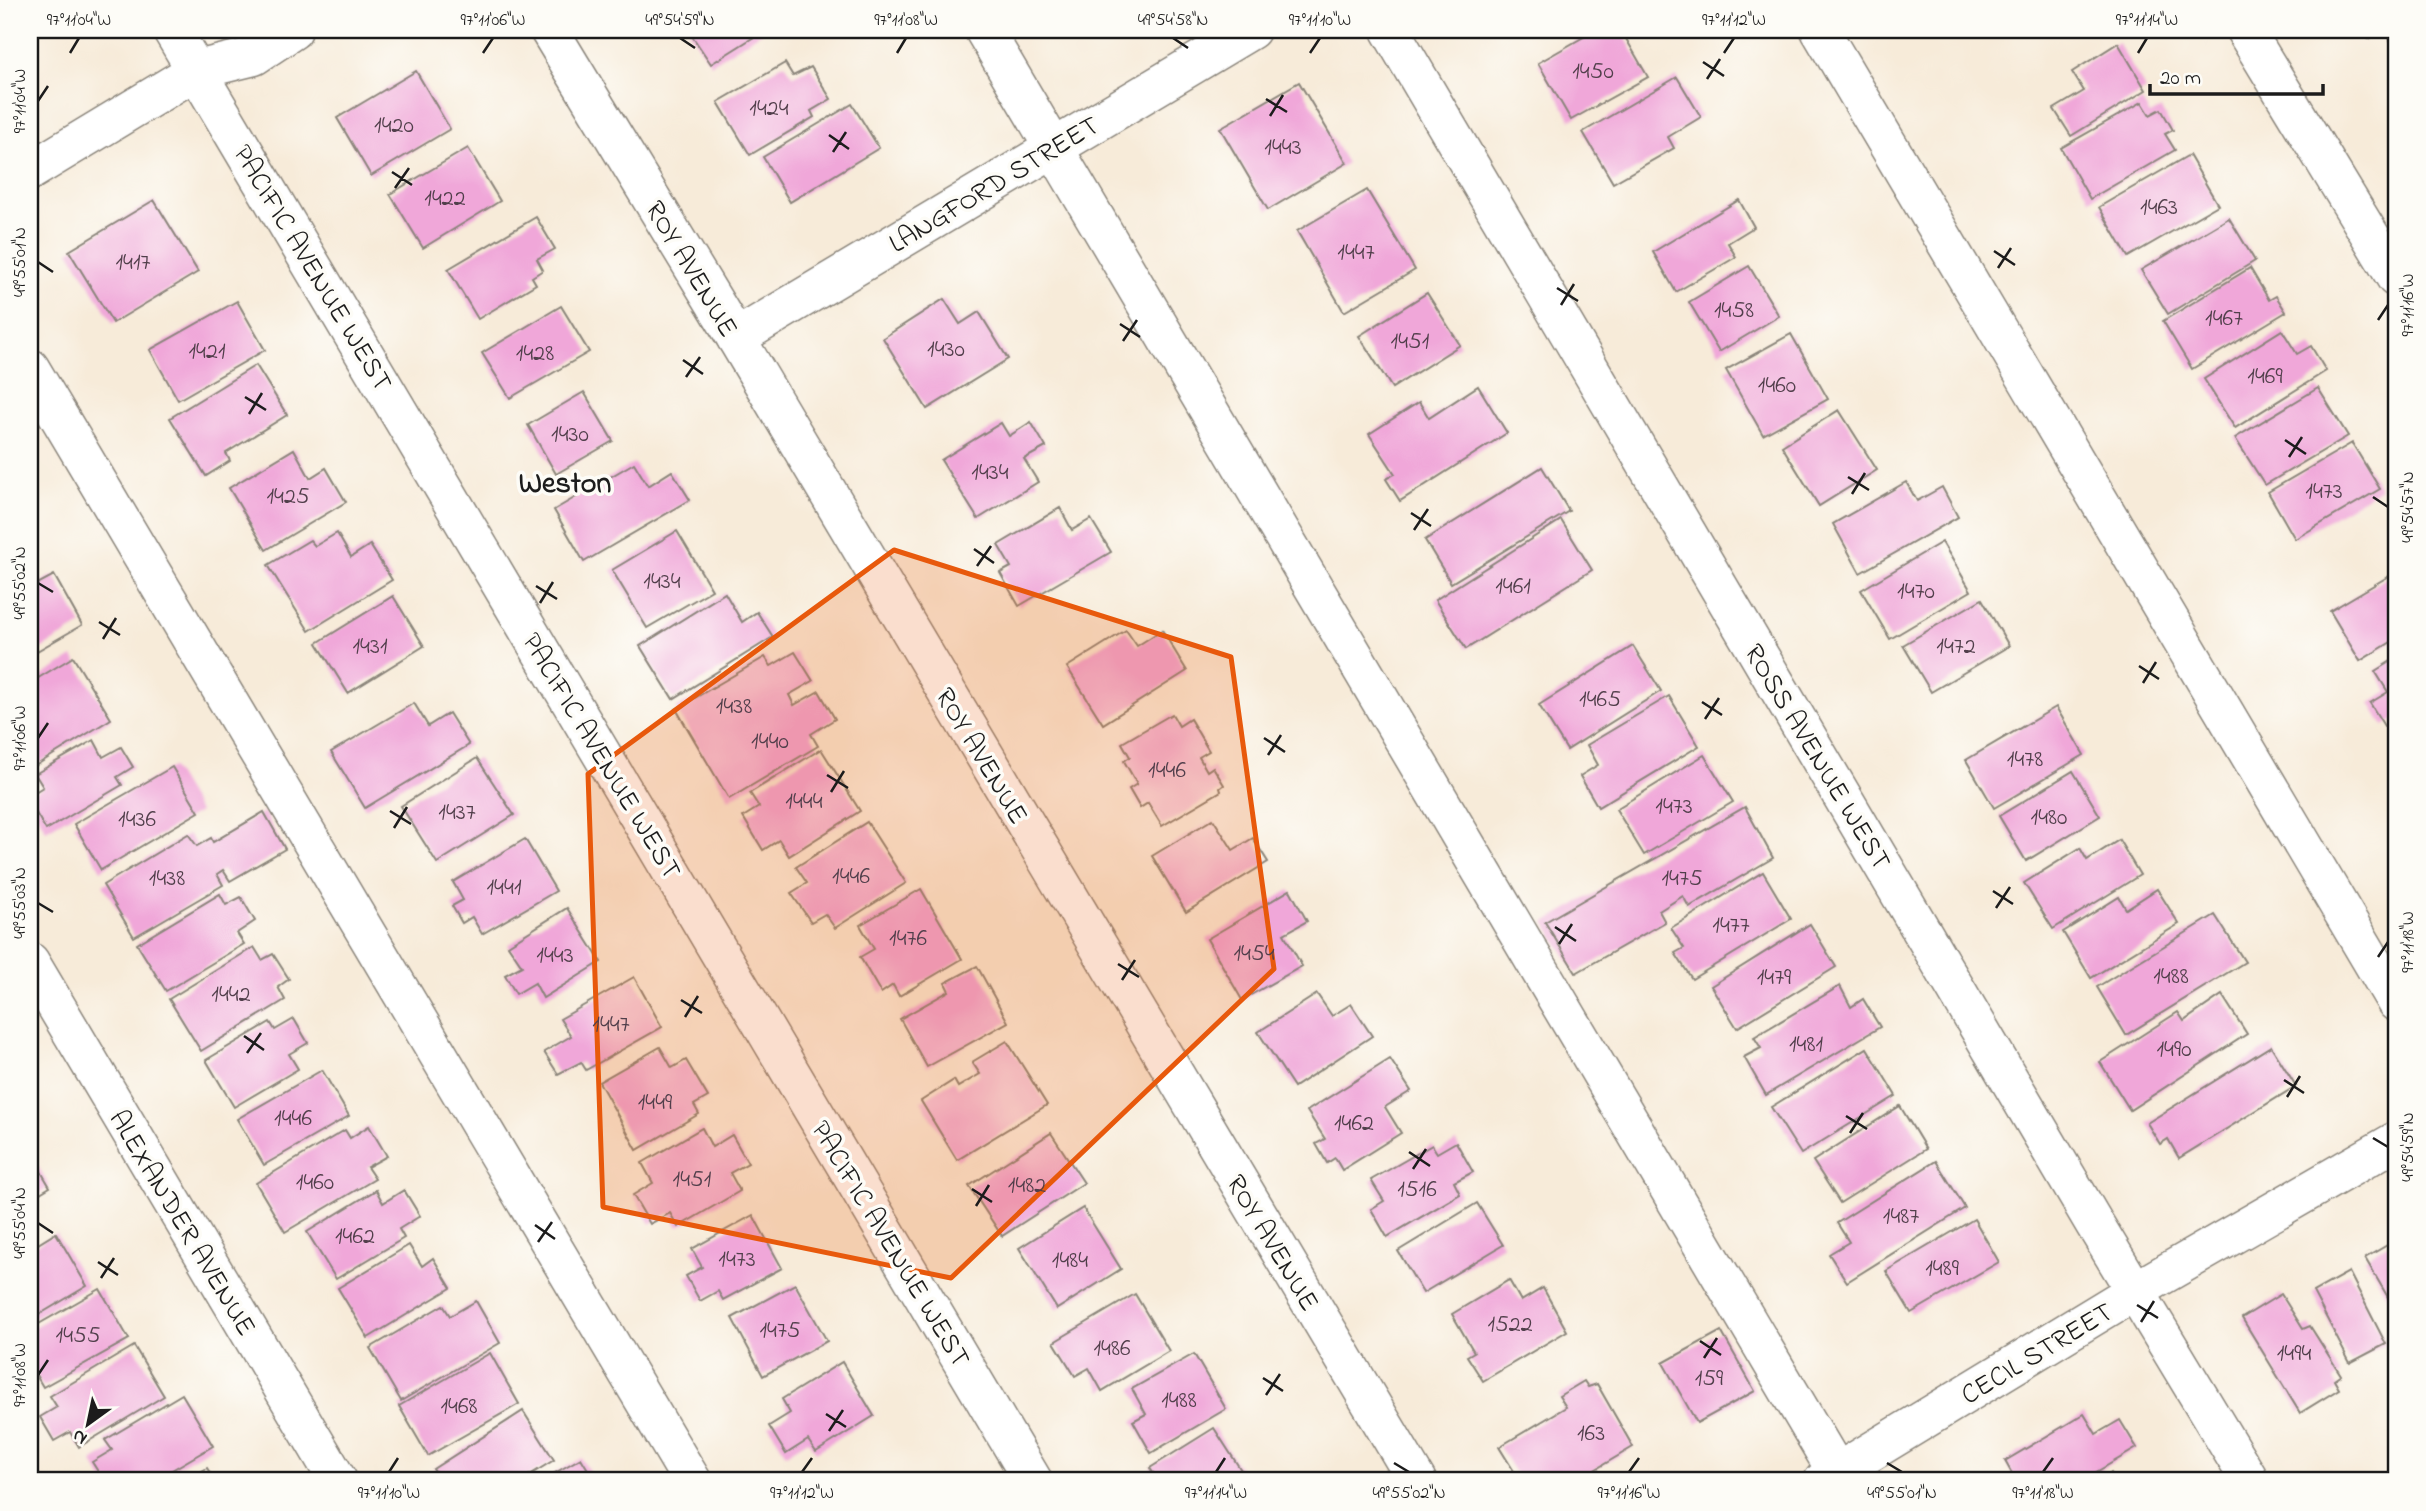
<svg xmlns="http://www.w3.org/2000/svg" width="2426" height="1511" font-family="'Indie Flower',sans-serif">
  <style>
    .building { fill: #f0a7d9 }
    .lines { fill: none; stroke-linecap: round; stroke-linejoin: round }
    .minor-casing { stroke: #8a847a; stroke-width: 41 }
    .path { stroke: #8a847a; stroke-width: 4.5; stroke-dasharray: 2 5; stroke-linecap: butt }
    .minor { stroke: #fff; stroke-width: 38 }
    .marked { fill: #e8590c; fill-opacity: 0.2; stroke: #e8590c; stroke-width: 5; stroke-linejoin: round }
    .ticks { fill: none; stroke: #1c1c1c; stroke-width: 2.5 }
    .labels { text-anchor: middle; stroke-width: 7; stroke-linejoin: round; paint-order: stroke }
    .number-label { font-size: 24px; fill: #513f4b }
    .street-label { font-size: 28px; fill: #1c1c1c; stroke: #fdfcf7 }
    .neighbourhood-label { font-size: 30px; font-weight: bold; fill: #1c1c1c; stroke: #fdfcf7 }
    .neatline { fill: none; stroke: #1c1c1c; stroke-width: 2.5 }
    .ticks-label { font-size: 18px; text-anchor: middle; fill: #1c1c1c }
  </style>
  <rect width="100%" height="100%" fill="#fdfcf7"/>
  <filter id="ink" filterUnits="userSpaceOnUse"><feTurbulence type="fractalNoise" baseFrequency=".0143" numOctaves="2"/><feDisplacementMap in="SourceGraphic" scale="14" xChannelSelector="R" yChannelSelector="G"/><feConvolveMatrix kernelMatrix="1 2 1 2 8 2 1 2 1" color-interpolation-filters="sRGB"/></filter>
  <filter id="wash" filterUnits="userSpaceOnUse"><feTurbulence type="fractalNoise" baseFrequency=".00686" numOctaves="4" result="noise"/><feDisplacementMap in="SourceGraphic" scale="28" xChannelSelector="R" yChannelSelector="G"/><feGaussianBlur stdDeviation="1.57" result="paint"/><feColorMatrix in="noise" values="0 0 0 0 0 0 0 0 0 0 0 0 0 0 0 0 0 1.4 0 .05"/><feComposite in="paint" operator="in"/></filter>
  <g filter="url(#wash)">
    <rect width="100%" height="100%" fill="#f7ebd9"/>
    <g id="blocks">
      <g class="building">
        <polygon points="688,30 765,30 711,64"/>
        <polygon points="1596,30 1621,30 1648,77 1571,120 1538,63"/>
        <polygon points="2363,30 2384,30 2369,39"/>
        <polygon points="2396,34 2396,52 2389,39"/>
        <polygon points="2118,43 2146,90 2071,136 2054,109 2084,91 2072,72"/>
        <polygon points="785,63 793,76 811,67 831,99 811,111 814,117 750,155 718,102"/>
        <polygon points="416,71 450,129 371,176 337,118"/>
        <polygon points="1677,77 1701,117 1668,137 1674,148 1613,183 1583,132"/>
        <polygon points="1299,82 1347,163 1268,210 1220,128"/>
        <polygon points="2142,102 2150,115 2161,109 2173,130 2165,134 2175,150 2090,199 2061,148"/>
        <polygon points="852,104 879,148 790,202 763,157"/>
        <polygon points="468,148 500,201 423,248 390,194"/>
        <polygon points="2189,155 2218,205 2128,257 2099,207"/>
        <polygon points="1367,190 1415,270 1344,312 1297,231"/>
        <polygon points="154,200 198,272 113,323 69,251"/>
        <polygon points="1739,200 1754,227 1728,243 1736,257 1676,292 1653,252"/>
        <polygon points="536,217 555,249 537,259 543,270 532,277 536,284 478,319 448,269"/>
        <polygon points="2229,218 2255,261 2168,314 2141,270"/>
        <polygon points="1749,266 1779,316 1719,352 1689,302"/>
        <polygon points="2250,268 2269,300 2276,296 2286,312 2192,369 2163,321"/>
        <polygon points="1427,293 1460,345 1392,388 1359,336"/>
        <polygon points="944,299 960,324 979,312 1008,359 927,409 883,338"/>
        <polygon points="237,301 265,350 178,400 150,350"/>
        <polygon points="561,306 589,352 510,398 482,353"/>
        <polygon points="2282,330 2297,354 2311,346 2326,371 2235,428 2204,379"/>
        <polygon points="1791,334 1828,399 1763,435 1726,370"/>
        <polygon points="256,365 287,415 226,453 230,461 206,476 170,418"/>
        <polygon points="1478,386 1507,433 1400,501 1386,479 1395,474 1369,434 1419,402 1429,418"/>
        <polygon points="2318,388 2348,436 2265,485 2235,438"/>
        <polygon points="584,392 613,441 556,474 528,425"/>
        <polygon points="1839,410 1877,470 1819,506 1782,446"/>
        <polygon points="1031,422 1046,447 1024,459 1038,482 978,519 941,460 1001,423 1009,436"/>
        <polygon points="2352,443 2380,489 2295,539 2268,492"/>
        <polygon points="294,449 310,478 326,468 346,502 266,550 229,488"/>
        <polygon points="634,463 648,486 672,471 690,500 584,562 554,510"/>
        <polygon points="1542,467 1569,511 1451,583 1425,540"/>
        <polygon points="1906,482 1917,501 1942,487 1958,517 1860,573 1833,524"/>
        <polygon points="1060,508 1072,530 1091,519 1111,552 1019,606 1000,573 1011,567 998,545"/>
        <polygon points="1561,520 1592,570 1466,649 1435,600"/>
        <polygon points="677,531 712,590 647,628 612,570"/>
        <polygon points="337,533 351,557 370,545 392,580 309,631 268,565 310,540 315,546"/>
        <polygon points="1942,542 1971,591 1890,639 1861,590"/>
        <polygon points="2396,572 2396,639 2360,661 2330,611"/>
        <polygon points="54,575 82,625 30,655 30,584 32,587"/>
        <polygon points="725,593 742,622 757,612 773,637 673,699 640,646"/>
        <polygon points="393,596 424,646 348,693 317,643"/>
        <polygon points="1982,599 2009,646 1931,692 1903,645"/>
        <polygon points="1126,630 1137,646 1162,630 1187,671 1103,724 1067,667"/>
        <polygon points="1633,646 1661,691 1567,750 1539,705"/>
        <polygon points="795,652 813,681 789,695 794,705 819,691 835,719 811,734 818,746 729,799 676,709 765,657 771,666"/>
        <polygon points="73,657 111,719 30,769 30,683"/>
        <polygon points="2396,658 2396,719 2384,726 2370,703 2388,692 2375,671"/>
        <polygon points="1669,696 1699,746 1598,807 1580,776 1598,765 1587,745"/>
        <polygon points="414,703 428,726 449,713 469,745 365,808 331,752"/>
        <polygon points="2056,707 2084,755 1994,808 1966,760"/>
        <polygon points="1172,714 1179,726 1190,719 1209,751 1199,757 1207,771 1213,767 1224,785 1220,788 1221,791 1162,826 1148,803 1140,808 1129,789 1137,784 1124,761 1130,757 1122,743"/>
        <polygon points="94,740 103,757 121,747 133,767 117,777 122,785 46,830 30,803 30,795 43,787 35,774"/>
        <polygon points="821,749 860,811 789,856 779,840 763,850 743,817 759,807 750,793"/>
        <polygon points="1704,755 1733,802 1644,855 1616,809"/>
        <polygon points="477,758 514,815 437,863 401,806"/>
        <polygon points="172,767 199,812 101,870 74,824"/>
        <polygon points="2073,771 2100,816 2026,861 1999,816"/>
        <polygon points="1745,807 1773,858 1689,907 1683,896 1659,911 1665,922 1576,973 1545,922"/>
        <polygon points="264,812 285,849 230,881 223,870 217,874 223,885 134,937 103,885 188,834 197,846 211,838 213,842"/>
        <polygon points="1213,819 1233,850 1253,838 1268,862 1186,912 1152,856"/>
        <polygon points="867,822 906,883 835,928 825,914 811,922 791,893 807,883 796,867"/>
        <polygon points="525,839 556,891 482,934 472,917 462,923 452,906 463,900 453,882"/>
        <polygon points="2119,840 2140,875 2053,929 2024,883 2080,848 2087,860"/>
        <polygon points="1763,872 1791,919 1692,979 1675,953 1684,948 1671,928"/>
        <polygon points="921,889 962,959 899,996 893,985 881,993 860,957 874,949 860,925"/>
        <polygon points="2157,889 2179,924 2091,978 2063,932 2119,897 2126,909"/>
        <polygon points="1290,890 1307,921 1284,934 1302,966 1242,1000 1207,939"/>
        <polygon points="220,894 226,905 241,897 255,921 237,933 244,944 166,991 137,944"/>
        <polygon points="567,908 601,962 543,998 535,983 516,994 505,975 522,966 508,945"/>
        <polygon points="2215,915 2245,962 2126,1035 2097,987"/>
        <polygon points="1810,924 1836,967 1737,1028 1711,986"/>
        <polygon points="254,947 262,960 273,954 289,979 278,987 285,1000 201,1051 169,999"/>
        <polygon points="977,966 1008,1022 927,1067 900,1019 949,991 945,983"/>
        <polygon points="634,977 662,1027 586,1070 581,1062 558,1074 544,1052 571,1036 560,1019"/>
        <polygon points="1840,986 1851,1007 1863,999 1880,1027 1766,1095 1744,1057 1761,1048 1754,1037"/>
        <polygon points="1317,994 1332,1016 1351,1004 1372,1036 1294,1087 1258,1032"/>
        <polygon points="2222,995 2247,1034 2130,1110 2100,1062 2178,1012 2184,1021"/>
        <polygon points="294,1019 308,1043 289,1054 298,1069 234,1107 206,1060 270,1022 275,1030"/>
        <polygon points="1007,1041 1047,1105 957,1160 921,1101 954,1080 958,1087 980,1074 972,1062"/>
        <polygon points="2271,1046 2296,1086 2179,1158 2168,1139 2160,1144 2147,1123"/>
        <polygon points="660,1047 672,1068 686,1060 708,1097 694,1105 699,1114 637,1150 599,1082"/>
        <polygon points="1867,1048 1896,1096 1801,1154 1771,1107"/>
        <polygon points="1390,1059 1411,1091 1385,1107 1401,1133 1342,1170 1335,1158 1327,1163 1316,1144 1325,1139 1307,1111"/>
        <polygon points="322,1070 349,1116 264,1165 237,1119"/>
        <polygon points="1900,1106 1926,1149 1840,1203 1813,1161"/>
        <polygon points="369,1126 387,1156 367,1167 375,1179 285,1232 256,1183 345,1130 350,1138"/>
        <polygon points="702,1128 712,1147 732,1135 748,1163 730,1173 740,1191 678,1227 670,1213 650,1224 633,1195 653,1183 642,1163"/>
        <polygon points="1051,1133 1084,1183 1002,1236 969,1186"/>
        <polygon points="1456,1142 1473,1172 1454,1182 1460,1194 1387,1237 1371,1209 1384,1201 1371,1180 1432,1145 1437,1153"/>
        <polygon points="30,1153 50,1187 30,1199"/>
        <polygon points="1936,1161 1965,1208 1847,1282 1829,1254 1849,1242 1837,1223"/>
        <polygon points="376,1190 383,1203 404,1190 420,1216 399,1229 404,1238 336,1279 307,1232"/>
        <polygon points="1477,1203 1503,1245 1423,1293 1398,1251"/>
        <polygon points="1083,1208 1121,1269 1057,1309 1019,1248"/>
        <polygon points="753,1215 782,1268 723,1300 718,1291 700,1301 686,1276 702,1267 692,1249"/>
        <polygon points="1974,1219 1999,1262 1911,1313 1886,1271"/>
        <polygon points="56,1233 87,1286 30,1320 30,1249"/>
        <polygon points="2396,1240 2396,1311 2365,1258"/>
        <polygon points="409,1245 422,1266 433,1258 451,1288 368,1338 338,1288"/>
        <polygon points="2349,1272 2386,1344 2350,1363 2313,1292"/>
        <polygon points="1509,1280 1521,1301 1543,1288 1567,1331 1483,1381 1467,1356 1474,1352 1452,1314"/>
        <polygon points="795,1284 827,1341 763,1376 732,1318"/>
        <polygon points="100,1289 129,1339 43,1387 30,1365 30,1329"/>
        <polygon points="1135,1294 1169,1351 1102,1391 1089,1368 1075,1376 1054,1342"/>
        <polygon points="2281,1294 2303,1329 2310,1326 2341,1375 2334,1380 2339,1389 2300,1413 2242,1318"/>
        <polygon points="476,1301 500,1343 401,1401 370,1348 443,1305 450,1316"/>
        <polygon points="1721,1331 1755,1391 1697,1423 1663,1363"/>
        <polygon points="134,1346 164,1396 79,1447 70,1432 54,1441 40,1417 57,1407 50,1396"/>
        <polygon points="490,1353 519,1404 428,1456 399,1406"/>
        <polygon points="1194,1354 1226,1409 1151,1453 1133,1421 1146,1414 1132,1389"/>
        <polygon points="842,1362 874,1416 816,1452 808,1440 786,1454 769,1426 790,1413 782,1399"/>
        <polygon points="1584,1381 1588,1387 1597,1384 1633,1447 1576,1481 1520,1481 1499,1447 1566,1407 1559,1396"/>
        <polygon points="182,1394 213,1446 153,1481 104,1481 92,1462 112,1450 105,1440"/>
        <polygon points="523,1411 554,1460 520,1481 441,1481 433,1469"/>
        <polygon points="2084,1414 2096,1434 2120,1420 2137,1448 2081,1481 2011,1481 2015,1479 2005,1461"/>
        <polygon points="1214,1428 1248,1481 1158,1481 1150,1468"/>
        <polygon points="581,1458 595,1481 541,1481"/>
        <polygon points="207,1468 215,1481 185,1481"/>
        <polygon points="2111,1473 2116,1481 2097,1481"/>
      </g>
    </g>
  </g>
  <g filter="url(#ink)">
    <use href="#blocks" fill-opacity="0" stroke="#8a847a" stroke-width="2"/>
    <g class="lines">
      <g class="minor-casing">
        <g id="minor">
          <polyline points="172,30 1033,1481"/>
          <polyline points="549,30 736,338 1417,1481"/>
          <polyline points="984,30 1842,1481"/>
          <polyline points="1390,30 2094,1223 2250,1481"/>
          <polyline points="1820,30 2396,1002"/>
          <polyline points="2245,30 2396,278"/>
          <polyline points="30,171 197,70 254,56 293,30"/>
          <polyline points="736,338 1251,30"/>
          <polyline points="30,368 692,1481"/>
          <polyline points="30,962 338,1481"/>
          <polyline points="1823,1481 2135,1291 2396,1141"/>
        </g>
      </g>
      <polyline class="path" points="107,30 110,35"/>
      <use href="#minor" class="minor"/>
    </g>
  </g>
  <path class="marked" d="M894 550 1231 657 1274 969 951 1278 603 1207 588 774Z"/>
  <path class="ticks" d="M680 38 695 48M1173 38 1188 48M70 53 79 38M483 53 493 38M897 53 906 38M1310 53 1320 38M1724 53 1734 38M2138 53 2147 38M1703 62 1724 76M1707 79 1720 59M1266 99 1287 112M38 101 48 86M1270 116 1283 95M829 135 849 149M833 152 846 132M392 172 412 185M395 188 409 168M1994 251 2015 265M38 262 53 272M1998 268 2011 248M1557 288 1578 301M1561 305 1574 284M2378 320 2388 305M1120 324 1140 337M1123 341 1137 320M683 360 703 374M686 377 700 357M245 397 266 410M249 414 262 393M2285 440 2306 454M2289 457 2302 437M1848 477 1869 490M1852 494 1865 473M2373 497 2388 507M1411 513 1431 526M1414 530 1428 509M974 549 994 563M977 566 991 546M38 583 53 592M536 586 557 599M540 603 553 582M99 622 120 635M103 639 116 618M2139 666 2159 679M2143 683 2156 662M1702 702 1722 715M1705 719 1719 698M38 738 48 723M1264 738 1285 752M1268 755 1281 735M827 775 848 788M831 792 844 771M390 811 411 824M394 828 407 807M1993 891 2013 904M38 903 53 912M1996 908 2010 887M1555 927 1576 941M1559 944 1572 924M2378 957 2388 942M1118 964 1139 977M1122 980 1135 960M681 1000 702 1013M685 1017 698 996M244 1036 264 1050M247 1053 261 1033M2284 1080 2304 1093M2287 1097 2300 1076M1846 1116 1867 1129M1850 1133 1863 1113M2373 1138 2388 1147M1409 1152 1430 1166M1413 1169 1426 1149M972 1189 992 1202M976 1206 989 1185M38 1223 53 1233M535 1225 555 1239M538 1242 552 1222M98 1262 118 1275M101 1278 114 1258M2137 1305 2158 1318M2141 1322 2154 1301M1700 1341 1721 1355M1704 1358 1717 1338M38 1375 48 1360M1263 1378 1283 1391M1266 1395 1280 1374M826 1414 846 1427M829 1431 843 1410M1394 1463 1409 1472M1887 1463 1902 1472M389 1472 398 1458M802 1472 812 1458M1216 1472 1225 1458M1629 1472 1639 1458M2043 1472 2053 1458"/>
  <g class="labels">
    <g class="number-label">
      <text x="1593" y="78">1450</text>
      <text x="769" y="115">1424</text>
      <text x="394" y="132">1420</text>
      <text x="1283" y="154">1443</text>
      <text x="445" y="205">1422</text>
      <text x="2159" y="214">1463</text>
      <text x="1356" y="259">1447</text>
      <text x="133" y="269">1417</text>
      <text x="1734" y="317">1458</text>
      <text x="2224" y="325">1467</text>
      <text x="1410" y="348">1451</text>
      <text x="946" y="356">1430</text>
      <text x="207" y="358">1421</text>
      <text x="535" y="360">1428</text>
      <text x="2265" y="383">1469</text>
      <text x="1777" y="392">1460</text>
      <text x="570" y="441">1430</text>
      <text x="990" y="479">1434</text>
      <text x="2324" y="498">1473</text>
      <text x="288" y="503">1425</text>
      <text x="662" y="588">1434</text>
      <text x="1513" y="593">1461</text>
      <text x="1916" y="598">1470</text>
      <text x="370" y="653">1431</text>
      <text x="1956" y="653">1472</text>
      <text x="1600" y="706">1465</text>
      <text x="734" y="713">1438</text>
      <text x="770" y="748">1440</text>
      <text x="2025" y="766">1478</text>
      <text x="1167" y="777">1446</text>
      <text x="804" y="808">1444</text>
      <text x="1674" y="813">1473</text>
      <text x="457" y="819">1437</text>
      <text x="2049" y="824">1480</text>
      <text x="137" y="826">1436</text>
      <text x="851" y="883">1446</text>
      <text x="167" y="885">1438</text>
      <text x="1682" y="885">1475</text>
      <text x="504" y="894">1441</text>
      <text x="1731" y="932">1477</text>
      <text x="908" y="945">1476</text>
      <text x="1254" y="960">1454</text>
      <text x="555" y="962">1443</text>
      <text x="2171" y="983">1488</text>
      <text x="1774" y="984">1479</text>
      <text x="231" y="1001">1442</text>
      <text x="611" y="1031">1447</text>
      <text x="1806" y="1051">1481</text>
      <text x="2174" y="1056">1490</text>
      <text x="655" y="1109">1449</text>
      <text x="293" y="1125">1446</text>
      <text x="1354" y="1130">1462</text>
      <text x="692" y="1186">1451</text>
      <text x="315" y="1189">1460</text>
      <text x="1027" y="1192">1482</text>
      <text x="1417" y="1196">1516</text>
      <text x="1901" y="1223">1487</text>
      <text x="355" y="1243">1462</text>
      <text x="737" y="1266">1473</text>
      <text x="1070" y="1267">1484</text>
      <text x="1942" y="1275">1489</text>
      <text x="1510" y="1331">1522</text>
      <text x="780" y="1337">1475</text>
      <text x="78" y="1342">1455</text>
      <text x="1112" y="1355">1486</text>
      <text x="2294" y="1360">1494</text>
      <text x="1709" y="1385">159</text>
      <text x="1179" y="1407">1488</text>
      <text x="459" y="1413">1468</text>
      <text x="1591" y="1440">163</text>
    </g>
    <g class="street-label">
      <text transform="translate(993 183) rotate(-31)" y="10">LANGFORD STREET</text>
      <text transform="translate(314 267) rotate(59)" y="10">PACIFIC AVENUE WEST</text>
      <text transform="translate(693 268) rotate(59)" y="10">ROY AVENUE</text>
      <text transform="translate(603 755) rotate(59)" y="10">PACIFIC AVENUE WEST</text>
      <text transform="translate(983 755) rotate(59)" y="10">ROY AVENUE</text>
      <text transform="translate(1819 756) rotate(59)" y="10">ROSS AVENUE WEST</text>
      <text transform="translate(184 1222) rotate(59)" y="10">ALEXANDER AVENUE</text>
      <text transform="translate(1274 1242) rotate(59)" y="10">ROY AVENUE</text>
      <text transform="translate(892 1243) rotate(59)" y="10">PACIFIC AVENUE WEST</text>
      <text transform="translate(2036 1352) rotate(-31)" y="10">CECIL STREET</text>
    </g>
    <g class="neighbourhood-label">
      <text x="565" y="492">Weston</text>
    </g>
  </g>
  <rect width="2426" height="1511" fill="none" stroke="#fdfcf7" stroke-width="77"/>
  <g transform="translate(88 1424) rotate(213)" stroke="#fdfcf7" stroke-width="5" paint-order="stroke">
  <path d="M0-5L12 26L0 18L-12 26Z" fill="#1c1c1c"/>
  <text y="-10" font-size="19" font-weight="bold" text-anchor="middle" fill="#1c1c1c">N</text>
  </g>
  <path d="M2150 84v10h173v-10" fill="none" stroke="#1c1c1c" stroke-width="3.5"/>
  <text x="2160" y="84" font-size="21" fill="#1c1c1c" stroke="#fdfcf7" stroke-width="5" paint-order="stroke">20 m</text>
  <rect x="38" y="38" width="2350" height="1434" class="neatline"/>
  <g class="ticks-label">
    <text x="79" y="25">97°11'04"W</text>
    <text x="493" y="25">97°11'06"W</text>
    <text x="680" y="25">49°54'59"N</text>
    <text x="906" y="25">97°11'08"W</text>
    <text x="1173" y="25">49°54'58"N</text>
    <text x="1320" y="25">97°11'10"W</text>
    <text x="1734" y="25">97°11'12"W</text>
    <text x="2147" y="25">97°11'14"W</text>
    <text transform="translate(19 101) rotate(-90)" y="6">97°11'04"W</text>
    <text transform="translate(19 262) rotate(-90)" y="6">49°55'01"N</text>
    <text transform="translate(2407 305) rotate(-90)" y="6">97°11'16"W</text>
    <text transform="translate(2407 507) rotate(-90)" y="6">49°54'57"N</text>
    <text transform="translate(19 583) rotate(-90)" y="6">49°55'02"N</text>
    <text transform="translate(19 738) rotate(-90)" y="6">97°11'06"W</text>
    <text transform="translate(19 903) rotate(-90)" y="6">49°55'03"N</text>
    <text transform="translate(2407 942) rotate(-90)" y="6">97°11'18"W</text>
    <text transform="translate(2407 1147) rotate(-90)" y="6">49°54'59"N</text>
    <text transform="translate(19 1223) rotate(-90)" y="6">49°55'04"N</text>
    <text transform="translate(19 1375) rotate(-90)" y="6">97°11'08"W</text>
    <text x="389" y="1498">97°11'10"W</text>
    <text x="802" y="1498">97°11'12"W</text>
    <text x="1216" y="1498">97°11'14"W</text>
    <text x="1409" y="1498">49°55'02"N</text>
    <text x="1629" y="1498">97°11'16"W</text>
    <text x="1902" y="1498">49°55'01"N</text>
    <text x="2043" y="1498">97°11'18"W</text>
  </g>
</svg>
